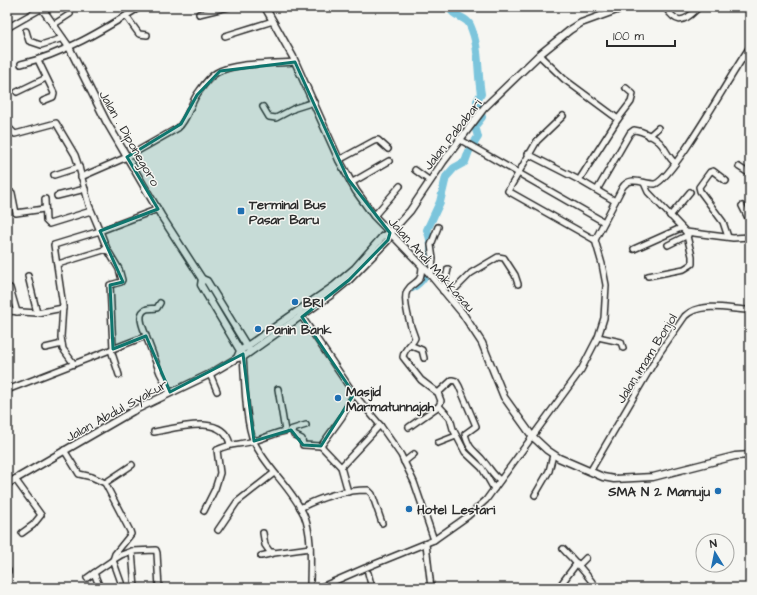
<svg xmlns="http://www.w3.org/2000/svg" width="757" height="595" font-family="'Architects Daughter',sans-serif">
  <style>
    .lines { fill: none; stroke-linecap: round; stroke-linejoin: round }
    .river { stroke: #7bc5dc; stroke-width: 8 }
    .minor-casing { stroke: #2b2b2b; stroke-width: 8 }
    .tertiary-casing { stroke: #2b2b2b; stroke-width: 9 }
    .minor { stroke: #f6f6f2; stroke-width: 5 }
    .tertiary { stroke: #f6f6f2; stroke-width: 6 }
    .marked { fill: #0f766e; fill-opacity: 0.2; stroke: #0f766e; stroke-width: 3; stroke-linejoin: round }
    .poi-dot { fill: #1f6fb2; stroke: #f6f6f2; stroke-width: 1.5 }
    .labels { text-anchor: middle; stroke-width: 3; stroke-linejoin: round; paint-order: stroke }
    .street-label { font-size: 13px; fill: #2b2b2b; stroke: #f6f6f2 }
    .poi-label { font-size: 13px; font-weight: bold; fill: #2b2b2b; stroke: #f6f6f2; text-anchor: start }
  </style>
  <rect width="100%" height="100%" fill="#f6f6f2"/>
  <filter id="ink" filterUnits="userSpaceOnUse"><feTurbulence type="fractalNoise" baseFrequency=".025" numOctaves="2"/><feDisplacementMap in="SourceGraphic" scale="8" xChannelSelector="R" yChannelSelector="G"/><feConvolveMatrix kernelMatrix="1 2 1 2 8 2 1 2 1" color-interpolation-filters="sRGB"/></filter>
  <g filter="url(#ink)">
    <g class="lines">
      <path class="river" d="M412 288C432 277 435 249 427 230L440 202 446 177 454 168 465 162 469 151 478 137 475 126 482 117 477 101 481 94C477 71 480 47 470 25 466 16 452 17 450 7"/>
      <g class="minor-casing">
        <g id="minor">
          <path d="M665 7C676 23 682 24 696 10"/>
          <polyline points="199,14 228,7"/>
          <polyline points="126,16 139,34 147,35"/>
          <polyline points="53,25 70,14"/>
          <polyline points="7,28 44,7"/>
          <polyline points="26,31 29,41 41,45 63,38"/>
          <polyline points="225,36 273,21"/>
          <polyline points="539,55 564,79 618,119"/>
          <polyline points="38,60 54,93 53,97 43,101"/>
          <path d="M21 64C64 54 103 30 140 7"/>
          <polyline points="17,92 46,78"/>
          <polyline points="263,107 269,117 276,118 295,108 314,102"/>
          <polyline points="563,116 537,141 508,191 595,240"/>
          <polyline points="7,126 15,134 56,123 75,155 79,167"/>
          <polyline points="649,136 658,128"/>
          <polyline points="459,139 604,222"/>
          <polyline points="528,154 579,180 618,119 631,102 633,94 626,88"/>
          <polyline points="339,160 374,141 378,140 388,149"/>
          <polyline points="739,167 750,174"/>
          <polyline points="415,170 430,181"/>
          <polyline points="54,175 79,167 89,205 100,231 158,209"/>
          <path d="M81 177 127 157 178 128C188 119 190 104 198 93 203 86 208 78 216 73 234 62 274 64 295 62"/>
          <polyline points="579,180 615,201"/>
          <polyline points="726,181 713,171 710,172 699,187 700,191 723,222 728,237"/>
          <polyline points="351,183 389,161"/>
          <polyline points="644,183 648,192 686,232 733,238 750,237"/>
          <path d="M597 190 630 133 634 130C643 131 657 138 662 145 667 152 669 158 675 163"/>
          <polyline points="12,193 16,213 44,209"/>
          <polyline points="57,196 85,189"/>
          <polyline points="45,199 46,221 49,224 91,211"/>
          <polyline points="742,206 750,222"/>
          <polyline points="374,216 400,186"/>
          <polyline points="670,216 690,192"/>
          <polyline points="668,245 688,235"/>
          <polyline points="634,249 681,228"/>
          <polyline points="58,264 107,249 119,269 122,280 121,282 110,285 113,349"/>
          <path d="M422 266C421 287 415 278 407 291 402 300 411 328 415 338 412 345 404 348 403 357L421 380 438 393 441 401 439 406 450 418 453 429 465 452 482 468 494 489"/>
          <polyline points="28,276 37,313 63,308"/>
          <polyline points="431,276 433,259 431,245 438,227"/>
          <polyline points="648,276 684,269 692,264 692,256 686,232"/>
          <polyline points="10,288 17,312"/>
          <polyline points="443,291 448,269"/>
          <polyline points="448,296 471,273 498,257 504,258 515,275 518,284"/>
          <polyline points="7,311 37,313"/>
          <polyline points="300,314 354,394 380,425 401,455 414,482 434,540"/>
          <path d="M146 336C144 329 135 313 147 309 150 308 154 309 157 308L160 303"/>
          <polyline points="598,337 621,342 623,348"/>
          <polyline points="410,345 422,350 424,358"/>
          <polyline points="45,348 62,344"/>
          <polyline points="111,350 119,375"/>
          <path d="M243 357C245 380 245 422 254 442 267 469 292 488 304 515 313 537 310 565 310 588"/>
          <polyline points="74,364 63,349 61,337 63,306 54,245 100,231 107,249"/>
          <polyline points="210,374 217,391"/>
          <polyline points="7,390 146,336 160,373 170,392"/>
          <path d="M438 393 452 380 456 381 459 386 476 426 465 434C470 453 476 450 485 463 491 470 493 475 500 480"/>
          <polyline points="409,427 439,406"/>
          <polyline points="290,430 306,425"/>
          <polyline points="292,430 294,435 302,439 303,445 321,446"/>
          <path d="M154 432C176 428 223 413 230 444"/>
          <polyline points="438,443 456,436"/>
          <polyline points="64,450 79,474 92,477 105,483 130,531 131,534 115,554 113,560"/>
          <polyline points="404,462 414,454"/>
          <polyline points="341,467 380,425"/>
          <path d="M591 470 660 352 685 316C701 301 730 310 750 310"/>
          <polyline points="15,479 41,515 33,525 22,533"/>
          <polyline points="105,483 132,465"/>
          <polyline points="348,492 341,467 321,446 342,417 354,394"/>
          <polyline points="535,495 549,471 553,455"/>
          <path d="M300 508C321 497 344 490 368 490L372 494 382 523"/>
          <path d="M204 511 215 489 220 473 217 450C229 443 241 445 254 441 265 438 274 433 285 431L278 389"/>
          <polyline points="218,530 237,502 274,473"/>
          <polyline points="263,533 265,545 270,552 273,552"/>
          <polyline points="426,544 431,588"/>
          <path d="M563 549C575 562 587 573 596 588"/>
          <polyline points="261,556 274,553 310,548"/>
          <polyline points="113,560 121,555 132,551"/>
          <polyline points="579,565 586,558"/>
          <polyline points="7,571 8,571"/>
          <polyline points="94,573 113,560 123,588"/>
          <polyline points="368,573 372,588"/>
          <polyline points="87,578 94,573 100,588"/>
          <polyline points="135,588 132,551 156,550 157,553 159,588"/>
          <path d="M319 588 365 568 434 540 468 516 486 500 581 370 598 337 604 318 606 285 602 264 595 240 622 188C630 175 643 184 655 184 674 178 733 70 750 47"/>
          <polyline points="560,588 562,583 577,563"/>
        </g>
      </g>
      <g class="tertiary-casing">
        <g id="tertiary">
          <polyline points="41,7 69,47 106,121 162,217 202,279"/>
          <polyline points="265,7 293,57 339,160 356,191 374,216 429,273 463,314 482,343 504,397 532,436 547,450 559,458 603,477 614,479 653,477 735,456 750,455"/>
          <polyline points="202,279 207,281 248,348"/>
          <polyline points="202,279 201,285 242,354"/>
          <polyline points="237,358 240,351 334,286 355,268 383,236 390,233"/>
          <polyline points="7,484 133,411 210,374 237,358 243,357 332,294 349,280 388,240 390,233 410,211 443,162 484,108 539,55 570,30 581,23 625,7"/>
        </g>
      </g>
      <use href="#minor" class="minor"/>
      <use href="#tertiary" class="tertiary"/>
    </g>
  </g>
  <path class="marked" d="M295 62 348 179 390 233 388 240 349 280 302 317 354 394 321 446 303 445 291 430 254 441 243 354 170 392 146 336 113 349 110 285 123 282 100 231 158 209 127 157 181 124 197 95 220 71Z"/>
  <g class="poi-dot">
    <rect x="237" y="207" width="8" height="8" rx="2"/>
    <circle cx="295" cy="302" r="4"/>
    <circle cx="258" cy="329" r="4"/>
    <circle cx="338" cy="398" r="4"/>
    <circle cx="718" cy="491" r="4"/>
    <circle cx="409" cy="509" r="4"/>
  </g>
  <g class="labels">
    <g class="street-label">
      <text transform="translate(452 134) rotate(-52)" y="5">Jalan Pababari</text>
      <text transform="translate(130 138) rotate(60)" y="5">Jalan . Diponegoro</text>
      <text transform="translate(432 264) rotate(48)" y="5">Jalan Andi Makkasau</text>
      <text transform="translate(646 358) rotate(-58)" y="5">Jalan Imam Bonjol</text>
      <text transform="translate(116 410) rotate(-29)" y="5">Jalan Abdul Syakur</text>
    </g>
    <g class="poi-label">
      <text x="249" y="209">Terminal Bus<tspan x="249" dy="15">Pasar Baru</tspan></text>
      <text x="303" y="307">BRI</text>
      <text x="266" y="334">Panin Bank</text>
      <text x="346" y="396">Masjid<tspan x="346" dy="15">Marmatunnajah</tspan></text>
      <text x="710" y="496" text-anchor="end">SMA N 2 Mamuju</text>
      <text x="417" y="514">Hotel Lestari</text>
    </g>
  </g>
  <rect width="757" height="595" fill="none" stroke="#f6f6f2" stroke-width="24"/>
  <rect x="12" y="12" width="733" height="571" fill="none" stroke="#2b2b2b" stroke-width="1.5" filter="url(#ink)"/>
  <g transform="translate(715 553) rotate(350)"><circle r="19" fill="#f6f6f2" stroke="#a5a5a2"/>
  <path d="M0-3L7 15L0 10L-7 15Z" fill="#1f6fb2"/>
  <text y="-6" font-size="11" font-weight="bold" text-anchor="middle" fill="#2b2b2b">N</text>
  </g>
  <path d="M607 40v6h68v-6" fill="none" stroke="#2b2b2b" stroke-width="2"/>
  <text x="613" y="40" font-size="12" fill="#2b2b2b" stroke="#f6f6f2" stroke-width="3" paint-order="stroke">100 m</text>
</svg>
